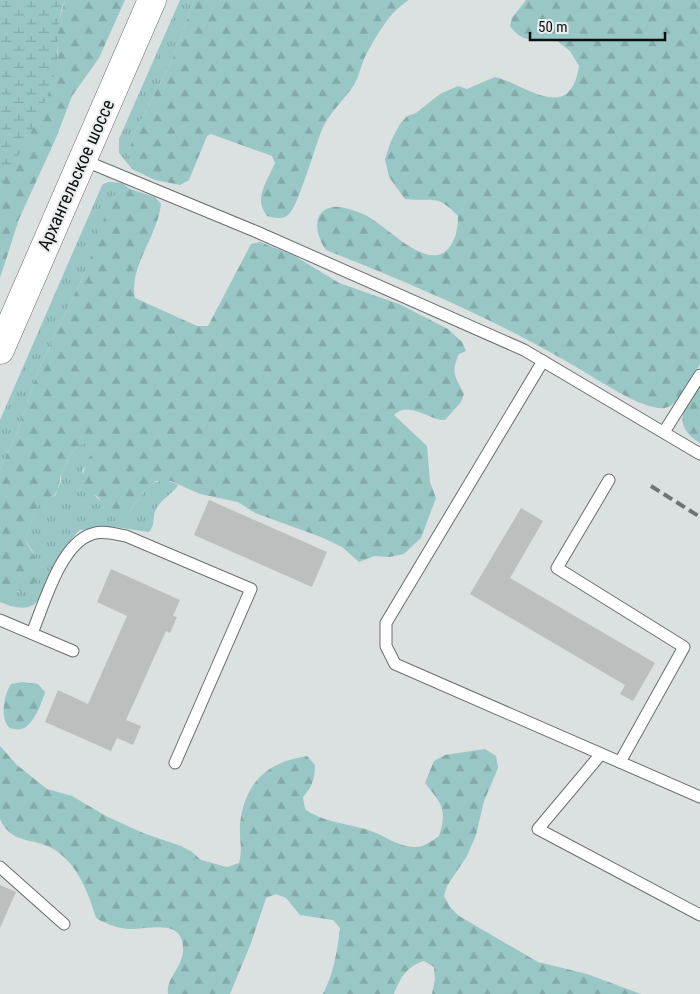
<svg xmlns="http://www.w3.org/2000/svg" width="700" height="994" font-family="'Roboto Condensed',sans-serif">
  <style>
    .grass { fill: url(#grass-tufts) }
    .forest { fill: url(#forest-firs) }
    .wetland { fill: url(#wetland-marsh) }
    .building { fill: #bbc0bf }
    .lines { fill: none; stroke-linecap: round; stroke-linejoin: round }
    .lane-casing { stroke: #6a6f6f; stroke-width: 13 }
    .primary-casing { stroke: #6a6f6f; stroke-width: 29 }
    .lane { stroke: #fff; stroke-width: 11 }
    .primary { stroke: #fff; stroke-width: 28 }
    .rail { stroke: #717474; stroke-width: 4; stroke-dasharray: 10 5; stroke-linecap: butt }
    .labels { text-anchor: middle; stroke-width: 4; stroke-linejoin: round; paint-order: stroke }
    .street-label { font-size: 18px; fill: #0d0f0f; stroke: #e8eded }
  </style>
  <defs>
    <pattern id="grass-tufts" width="24" height="20" patternUnits="userSpaceOnUse" patternTransform="scale(1.25)"><rect width="24" height="20" fill="#99c7c5"/><path d="M3 7l-1-3M5 7V3M7 7l1-3M15 17l-1-3M17 17v-4M19 17l1-3" fill="none" stroke="#83aaa8"/></pattern>
    <pattern id="forest-firs" width="22" height="20" patternUnits="userSpaceOnUse" patternTransform="scale(1.25)"><rect width="22" height="20" fill="#99c7c5"/><path d="M5 1l3.5 6h-7zM16 11l3.5 6h-7z" fill="#83aaa8"/></pattern>
    <pattern id="wetland-marsh" width="20" height="14" patternUnits="userSpaceOnUse" patternTransform="scale(1.25)"><rect width="20" height="14" fill="#99c7c5"/><path d="M1 5h8M5 5V1M11 12h8M15 12V8" fill="none" stroke="#83aaa8"/></pattern>
  </defs>
  <rect width="100%" height="100%" fill="#dbe0e0"/>
  <g class="grass">
    <polygon points="180,0 194,0 173,58 134,134 129,151 132,169 119,153 119,139"/>
    <polygon points="109,182 122,183 130,189 121,191 114,197 88,266 38,371 18,431 0,469 0,420 100,190 103,184"/>
    <path d="M83 442H91L97 448 82 471C96 501 97 503 129 512 142 494 153 471 178 485 174 493 162 498 156 509 152 517 156 524 149 532L115 527 80 530C60 547 46 598 33 605 22 611 11 606 0 602V591L19 592 34 554 25 539 39 499 55 496 61 481V473L76 446Z"/>
  </g>
  <g class="forest">
    <polygon points="65,0 125,0 99,58 72,96 56,138 19,219 0,278 0,187 33,127 44,101 58,54 57,27"/>
    <path d="M194 0H409C390 11 377 35 367 53 361 63 360 75 354 85 343 102 328 113 321 132 315 147 298 206 289 214 283 220 275 218 267 216 253 198 267 182 275 163L272 156 211 134 207 136 189 180 180 185 155 180 132 169 129 151 134 134 173 58Z"/>
    <path d="M526 0H700V364C692 377 682 404 665 408 645 411 601 382 583 371 502 322 414 285 326 250 316 236 310 211 333 207 342 206 355 211 363 214 384 222 426 273 448 249 456 240 458 228 458 216 437 193 432 202 405 199L389 177 385 159 391 141 400 124 407 116 416 113 440 94 458 86 467 89 495 77C528 86 570 124 579 66L570 51 556 40C537 39 523 45 510 26L512 18Z"/>
    <path d="M130 189 155 197 161 204C157 238 129 265 135 298L197 326H208L251 244 260 242 293 255 339 283 399 304 448 329 462 342 466 351 459 354C450 374 456 377 464 394L461 402 445 420C428 420 409 400 394 415L427 446 430 482 436 498 421 538 404 554 389 557 374 556 359 562 342 547 321 537 255 513 238 502 200 494 171 481H156L143 492 129 512 122 515 115 514 108 511 98 497 85 488 82 479 86 462 96 448 91 442 76 446 61 473 58 489 54 496 39 500 25 539C29 549 38 558 39 568 42 588 15 596 0 591V469L18 431 38 371 88 266 99 230 114 197 121 191Z"/>
    <path d="M700 386V443C671 425 683 408 700 386Z"/>
    <path d="M22 682 38 684 45 692C42 703 33 725 22 729 18 730 13 729 10 728 0 721 3 696 11 684Z"/>
    <path d="M0 746 17 765 47 789 72 796 106 816 143 833 181 846 192 852 201 860 227 867 239 863C243 848 239 839 240 825 244 783 267 762 307 756L315 765C315 779 312 787 303 797L305 809C324 823 348 823 371 831 385 836 399 847 414 847 423 848 432 841 439 836 448 809 441 803 425 783L434 761 445 755 485 749 496 756 498 768 484 801 476 835 467 856 447 886 444 896 450 907 459 916 538 962 587 974 641 994H432L435 979 434 967 424 961C407 966 400 978 394 994H323C334 972 337 952 340 928L333 920 300 915 286 898 276 894 266 898 251 943 230 994H168C166 978 182 968 183 951 185 917 148 930 129 929 117 928 106 924 96 918 89 894 78 865 55 850 36 837 12 846 0 819 0 813 0 758 0 746Z"/>
  </g>
  <path class="wetland" d="M0 0H65C53 27 62 49 54 76 45 110 19 157 0 187Z"/>
  <g class="building">
    <polygon points="209,500 327,552 312,587 194,535"/>
    <polygon points="521,508 543,521 510,578 655,663 633,701 620,694 625,685 470,594"/>
    <polygon points="111,569 180,600 173,616 177,617 170,633 166,631 126,720 141,726 133,745 117,738 111,751 45,722 58,690 88,704 127,616 97,602"/>
    <polygon points="0,885 16,892 0,928"/>
  </g>
  <g class="lines">
    <g class="lane-casing">
      <g id="lane">
        <polyline points="83,160 257,232 524,350 700,454"/>
        <polyline points="543,361 386,623 386,646 395,664 700,797"/>
        <polyline points="664,432 700,375"/>
        <polyline points="609,480 557,568 684,647 620,762"/>
        <polyline points="0,620 73,651"/>
        <path d="M32 633C44 605 60 544 92 534 102 530 115 534 126 536L251 589 175 763"/>
        <polyline points="601,754 538,829 700,915"/>
        <polyline points="0,867 64,924"/>
      </g>
    </g>
    <g class="primary-casing">
      <polyline id="primary" points="0,350 152,0"/>
    </g>
    <use href="#lane" class="lane"/>
    <use href="#primary" class="primary"/>
    <polyline class="rail" points="651,486 700,517"/>
  </g>
  <g class="labels">
    <g class="street-label">
      <text transform="translate(76 175) rotate(-66)" y="6">Архангельское шоссе</text>
    </g>
  </g>
  <path d="M530 32v8h135v-8" fill="none" stroke="#0d0f0f" stroke-width="2.5"/>
  <text x="538" y="32" font-size="15" fill="#0d0f0f" stroke="#e8eded" stroke-width="4" paint-order="stroke">50 m</text>
</svg>
